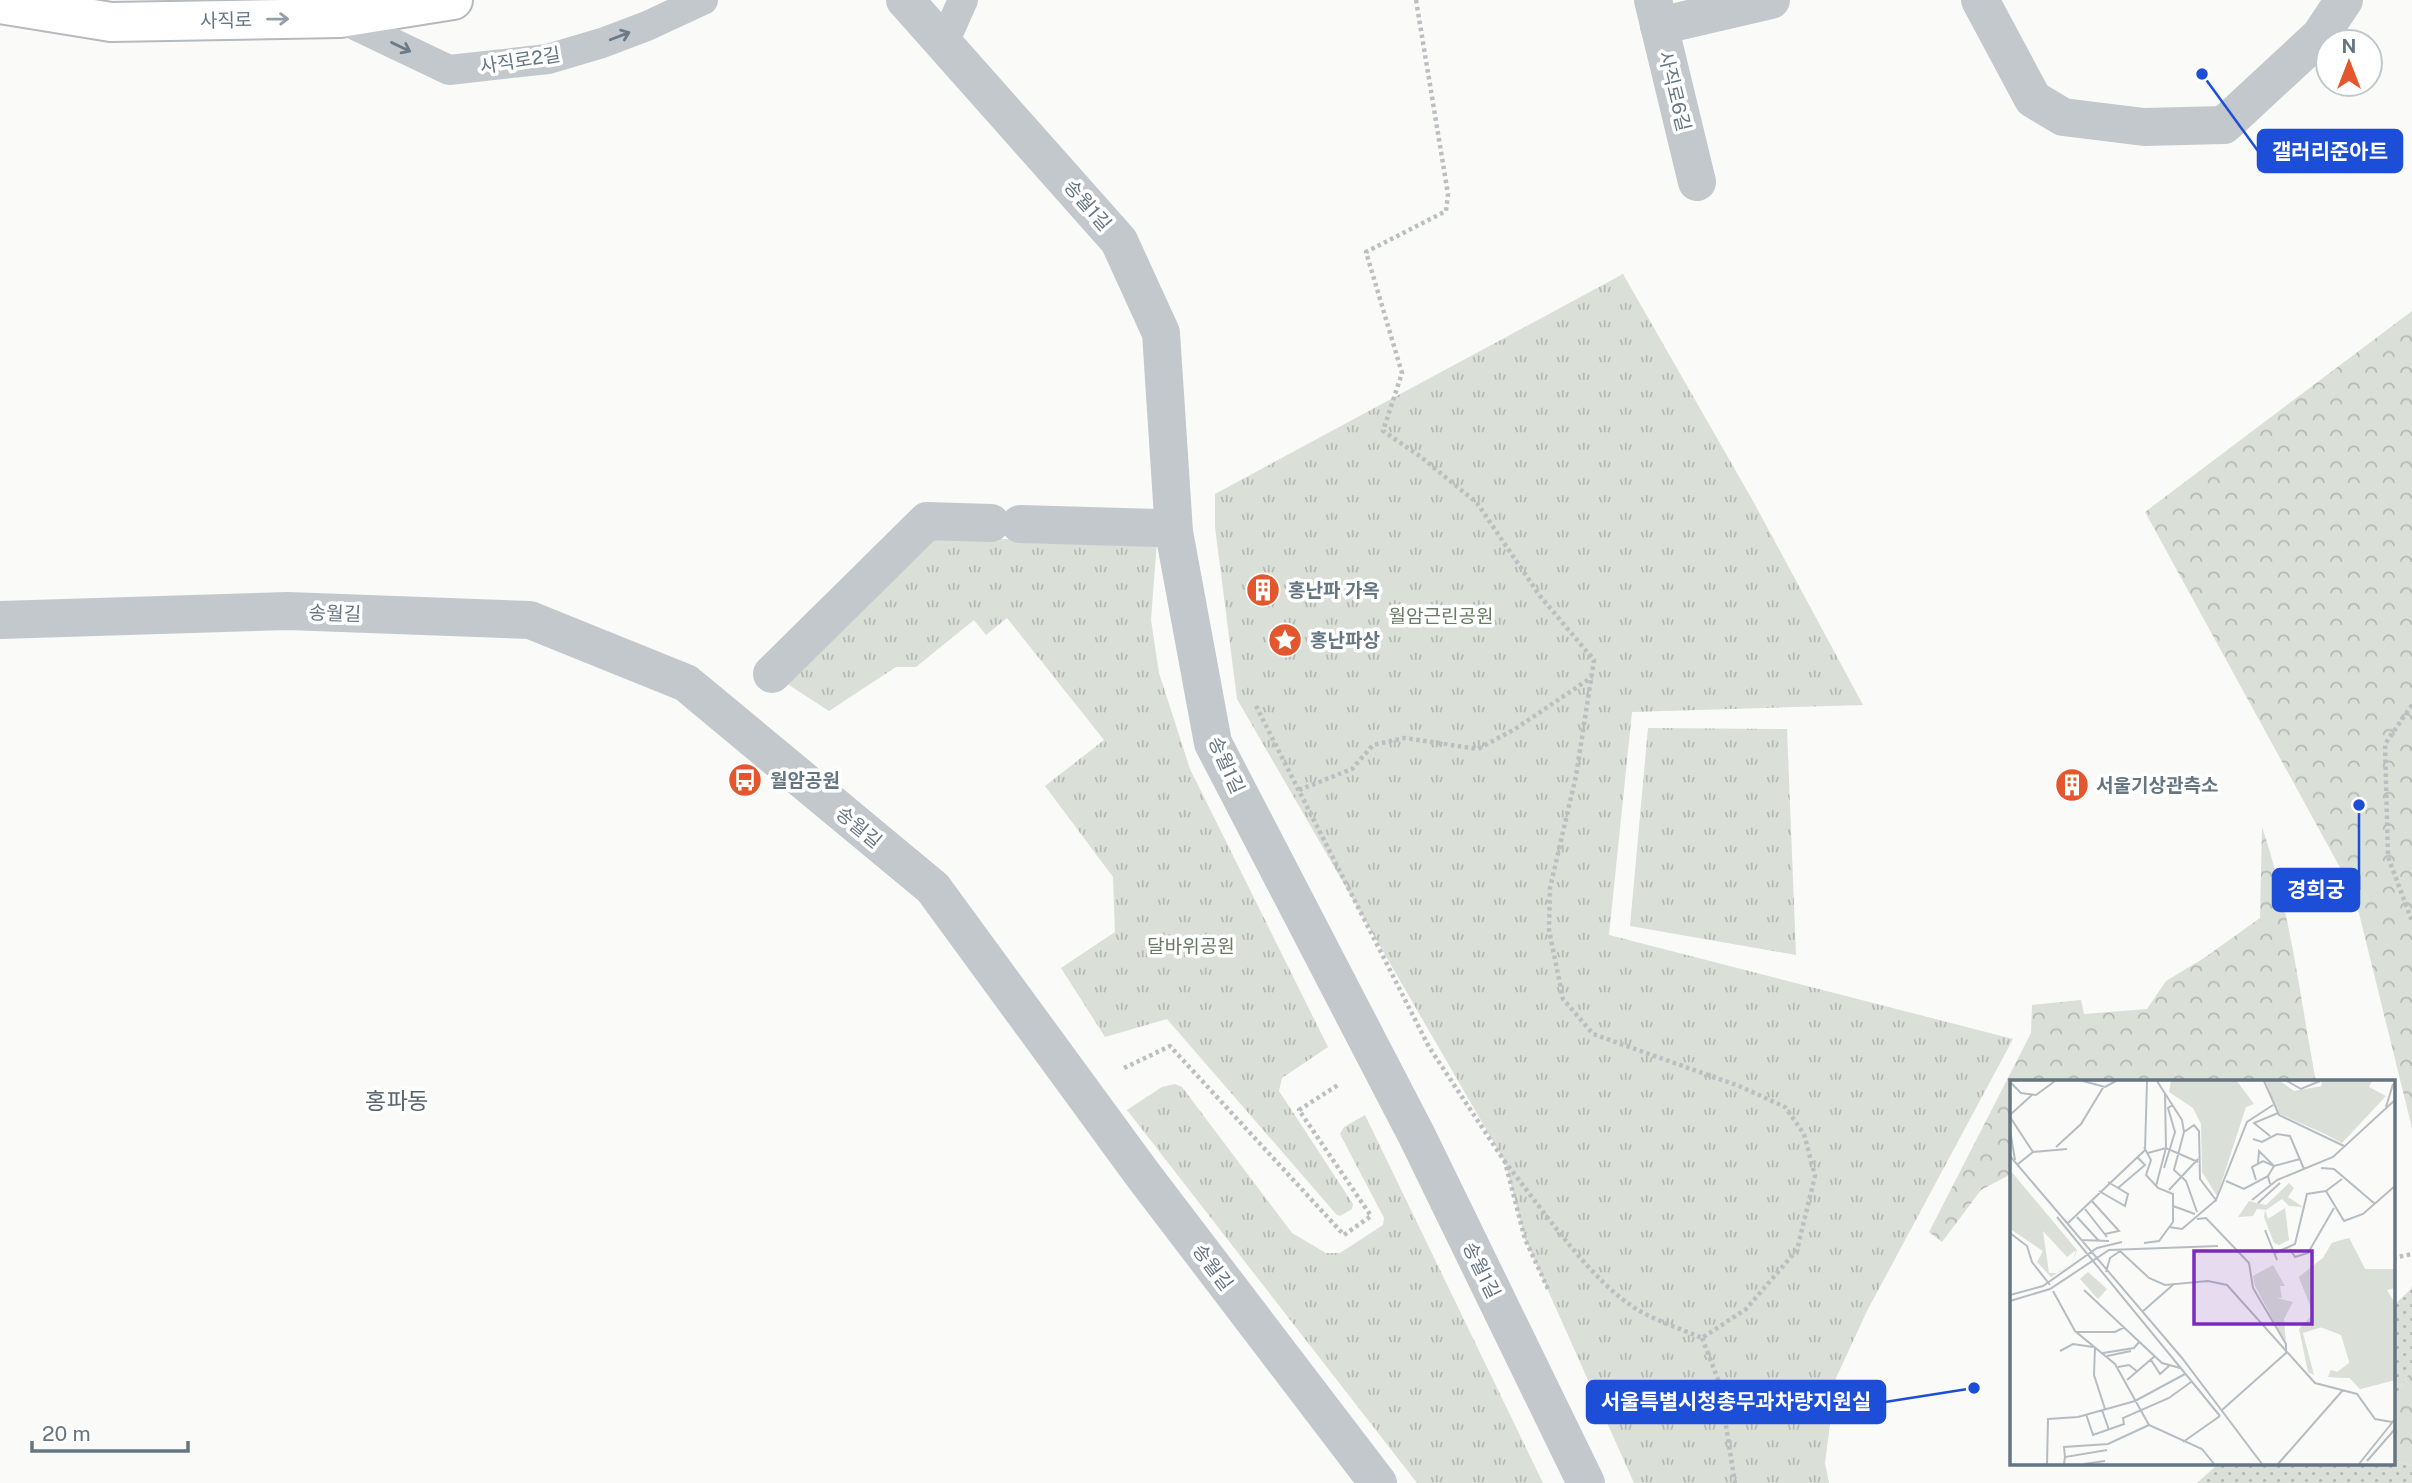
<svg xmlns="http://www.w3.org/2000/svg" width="2412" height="1483" font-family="'Public Sans','Noto Sans KR',sans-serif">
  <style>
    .grass { fill: url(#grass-tufts) }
    .forest { fill: url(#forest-crowns) }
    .garden { fill: url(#garden-dots) }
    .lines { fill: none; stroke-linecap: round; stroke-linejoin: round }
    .primary-casing { stroke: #b5babe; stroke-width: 42 }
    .path { stroke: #bbbfc2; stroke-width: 4.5; stroke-dasharray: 3.5 3.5; stroke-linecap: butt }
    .lane { stroke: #c3c8cc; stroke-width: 30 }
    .street { stroke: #c3c8cc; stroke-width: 38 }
    .primary { stroke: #fff; stroke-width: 38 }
    .oneway { stroke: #939fa8 }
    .oneway2 { stroke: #6a7a87 }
    .labels { text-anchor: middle; stroke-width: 7; stroke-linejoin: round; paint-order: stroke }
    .street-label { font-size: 19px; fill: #657683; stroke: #fff }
    .poi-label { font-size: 19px; font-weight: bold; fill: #657683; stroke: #fff; text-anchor: start }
    .park-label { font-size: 19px; fill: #687a64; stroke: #fff }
    .quarter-label { font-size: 23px; fill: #57646e; stroke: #fff }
    .inset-road { fill: none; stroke: #b5bdc2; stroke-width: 2 }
    .view { fill: #7b2cbf; fill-opacity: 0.15; stroke: #7b2cbf; stroke-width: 3.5 }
    .inset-edge { fill: none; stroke: #657683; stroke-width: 3.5 }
    .leader { fill: none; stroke: #1d4ed8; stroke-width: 2.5 }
    .callout-dot { fill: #1d4ed8; stroke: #fff; stroke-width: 2.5 }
    .callout { fill: #1d4ed8; stroke: #1d4ed8; stroke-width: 2.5 }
    .callout-label { font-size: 21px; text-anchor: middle; font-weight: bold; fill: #fff }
  </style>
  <defs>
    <pattern id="grass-tufts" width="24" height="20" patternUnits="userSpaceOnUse" patternTransform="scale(1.75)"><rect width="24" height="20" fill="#dadfd7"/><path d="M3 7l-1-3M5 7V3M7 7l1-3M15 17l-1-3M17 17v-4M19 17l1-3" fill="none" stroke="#b4b9b4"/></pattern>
    <pattern id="forest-crowns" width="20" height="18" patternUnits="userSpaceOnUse" patternTransform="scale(1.75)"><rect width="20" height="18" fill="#dadfd7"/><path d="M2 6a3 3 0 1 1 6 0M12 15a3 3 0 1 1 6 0" fill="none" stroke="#b4b9b4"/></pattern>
    <pattern id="garden-dots" width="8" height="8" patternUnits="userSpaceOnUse" patternTransform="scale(1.75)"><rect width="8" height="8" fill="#dadfd7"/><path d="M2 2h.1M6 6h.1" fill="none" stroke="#b4b9b4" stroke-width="1.8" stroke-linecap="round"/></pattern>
  </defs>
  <rect width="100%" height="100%" fill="#fafaf8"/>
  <g class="grass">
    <polygon points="1623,274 1753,501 1863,705 1632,712 1609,935 2013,1039 1867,1311 1836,1378 1825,1463 1829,1483 1634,1483 1525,1239 1505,1162 1237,699 1215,527 1215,494"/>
    <polygon points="927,521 991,539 1019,539 1158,528 1151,620 1159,673 1190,769 1328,1047 1282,1078 1279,1091 1353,1204 1352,1209 1340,1216 1336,1214 1167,1019 1105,1037 1061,968 1115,932 1113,877 1045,786 1104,740 1007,618 986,635 974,620 916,667 896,667 829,711 772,674"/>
    <polygon points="1648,728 1787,729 1796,955 1630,926"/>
    <polygon points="1175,1084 1182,1087 1292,1233 1326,1253 1340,1253 1383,1225 1384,1218 1340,1134 1344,1127 1365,1115 1543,1483 1417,1483 1127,1110 1162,1087"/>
  </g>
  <g class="forest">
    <polygon points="2412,311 2412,1128 2354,893 2145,512"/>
    <path d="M2262 827C2290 909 2300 997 2316 1082H2011V1174L1981 1190 1942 1242 1929 1232 2031 1033 2032 1005 2081 1000 2084 1014 2147 1009 2166 981 2204 958 2260 918Z"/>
    <polygon points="2412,1368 2412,1466 2393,1459 2393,1400"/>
  </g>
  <g class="garden">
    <polygon points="2412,1285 2412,1368 2393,1400 2393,1306 2411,1289"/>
    <polygon points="2393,1459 2412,1466 2412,1483 2197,1483 2218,1464 2393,1464"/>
  </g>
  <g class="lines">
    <g class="primary-casing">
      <polyline id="primary" points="0,4 111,22 340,18 453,0"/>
    </g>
    <g class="path">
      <path d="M1416 0 1448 194 1446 211 1366 252 1402 373 1383 431 1421 457 1477 503 1540 596 1594 660 1576 776 1550 888 1549 930 1563 999 1593 1034 1739 1086 1785 1107 1804 1134 1815 1176 1797 1250 1746 1309 1702 1338C1681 1329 1657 1321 1638 1310 1591 1282 1540 1206 1505 1162L1525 1239 1548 1289"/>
      <polyline points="2412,705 2385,744 2388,857 2412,921"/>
      <polyline points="1256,706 1429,1047 1505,1162"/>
      <polyline points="1299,790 1352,769 1373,745 1405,738 1478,749 1515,729 1592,677"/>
      <polyline points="1124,1068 1170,1046 1344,1235 1371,1216 1299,1110 1338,1085"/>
      <polyline points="2393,1258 2412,1254"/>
      <polyline points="1702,1338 1719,1382 1735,1483"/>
    </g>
    <g class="lane">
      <polyline points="340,18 449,70 548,59 602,43 647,26 703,0"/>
      <polyline points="943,45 963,0"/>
    </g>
    <g class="street">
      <polyline points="905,0 1119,241 1161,333 1174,532 1213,743 1417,1136 1586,1483"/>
      <polyline points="1653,0 1697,182"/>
      <polyline points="1980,0 2033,99 2063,117 2144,127 2224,125 2320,36 2344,0"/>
      <polyline points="1659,26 1771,0"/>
      <polyline points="1020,524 1158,528"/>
      <polyline points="0,620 288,611 530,620 686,683 933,888 1143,1175 1378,1483"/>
      <polyline points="772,674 927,521 991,523"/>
    </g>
    <use href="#primary" class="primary"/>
  </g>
  <defs><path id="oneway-shaft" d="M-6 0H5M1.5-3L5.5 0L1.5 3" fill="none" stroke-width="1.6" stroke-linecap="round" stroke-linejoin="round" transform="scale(1.75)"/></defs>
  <use class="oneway" href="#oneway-shaft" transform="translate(278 19) rotate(-1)"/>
  <g class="oneway2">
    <use href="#oneway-shaft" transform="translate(620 36) rotate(-21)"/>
    <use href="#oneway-shaft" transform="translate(401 47) rotate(26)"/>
  </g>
  <defs>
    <g id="building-disc" transform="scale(1.75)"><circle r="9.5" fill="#e4572e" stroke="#fff"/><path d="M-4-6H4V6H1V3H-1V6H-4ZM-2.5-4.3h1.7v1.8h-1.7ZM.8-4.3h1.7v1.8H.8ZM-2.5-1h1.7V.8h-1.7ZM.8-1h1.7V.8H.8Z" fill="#fff"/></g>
    <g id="sight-disc" transform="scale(1.75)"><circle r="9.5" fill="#e4572e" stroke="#fff"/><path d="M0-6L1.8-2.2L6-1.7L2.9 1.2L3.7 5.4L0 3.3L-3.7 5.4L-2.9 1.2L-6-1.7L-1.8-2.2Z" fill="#fff"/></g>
    <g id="bus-disc" transform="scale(1.75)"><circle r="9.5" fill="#e4572e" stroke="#fff"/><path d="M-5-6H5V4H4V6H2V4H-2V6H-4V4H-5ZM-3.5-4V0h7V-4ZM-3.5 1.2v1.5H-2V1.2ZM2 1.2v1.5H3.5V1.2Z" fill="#fff"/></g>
  </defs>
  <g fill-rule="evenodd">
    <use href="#building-disc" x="1263" y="590"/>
    <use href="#sight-disc" x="1285" y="640"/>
    <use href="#bus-disc" x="745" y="780"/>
    <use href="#building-disc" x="2072" y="785"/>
  </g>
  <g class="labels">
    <g class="street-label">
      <text transform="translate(226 20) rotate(-1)" y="7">사직로</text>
      <text transform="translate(520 60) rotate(-9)" y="7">사직로2길</text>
      <text transform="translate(1675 91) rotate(76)" y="7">사직로6길</text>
      <text transform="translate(1088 205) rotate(49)" y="7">송월1길</text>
      <text transform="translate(335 613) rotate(2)" y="7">송월길</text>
      <text transform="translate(1227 765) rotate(66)" y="7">송월1길</text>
      <text transform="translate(859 827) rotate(40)" y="7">송월길</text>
      <text transform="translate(1213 1267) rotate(53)" y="7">송월길</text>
      <text transform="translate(1482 1270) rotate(64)" y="7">송월1길</text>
    </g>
    <g class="poi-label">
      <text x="1288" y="597">홍난파 가옥</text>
      <text x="1310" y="647">홍난파상</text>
      <text x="770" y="787">월암공원</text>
      <text x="2096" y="792">서울기상관측소</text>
    </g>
    <g class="park-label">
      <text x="1441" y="623">월암근린공원</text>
      <text x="1191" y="953">달바위공원</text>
    </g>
    <g class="quarter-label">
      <text x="397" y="1109">홍파동</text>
    </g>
  </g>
  <g transform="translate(2010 1080)">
    <rect width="385" height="385" fill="#fafaf8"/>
    <path d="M256 1H270L284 11 312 6V1H362L359 7 376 16 332 63 265 27ZM0 90 67 170 62 183 41 197 27 182 33 171 0 149ZM33 151 57 177 66 170 62 183 48 193H39ZM339 158 355 189H385V208L377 210 385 223V300L350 309 340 298 318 297 321 290 327 292 340 285 332 255 300 243 304 235 289 197 313 178 322 163ZM263 185 275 206H270L272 218H267L283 222 274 239 276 264 245 206 243 196ZM78 192 97 209 88 219 70 199Z" fill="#dadfd7" fill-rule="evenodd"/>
    <path d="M161 1H227L244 24 236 27 207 116 192 92 191 44 183 28 159 12ZM256 1H269L284 13 311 8 312 1H326L332 8 315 17 280 16 286 31 331 61 270 34 267 30 273 22 268 11 263 16ZM279 103 284 108 278 117 293 127 279 126 272 119 256 130 247 129 243 136 228 137 239 121 256 125ZM339 158 355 189H385V193L360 195 348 181 344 182 336 166 326 169 328 189 314 208 321 231 322 224 336 223 351 252 341 261 321 234 344 268 338 278 331 255 300 243 304 235 289 197 313 178 322 163ZM355 271 363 279 356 286 358 294 385 300 350 309 340 298 318 297 321 290 327 292Z" fill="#dadfd7"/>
    <path d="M275 128 279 160 269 165 264 163 254 137 255 130 258 139ZM302 227 304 235 300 242 312 247 293 253 304 295 298 292 289 249 302 235Z" fill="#dadfd7"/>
    <path class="inset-road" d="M73 1 95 7 106 1M147 1 172 40 174 52 164 90 176 101 187 132M254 1 269 35 334 66M277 1 291 9 310 1M0 2 11 13 26 15 45 1M376 27 383 4M0 35 23 14M0 37 23 72M0 50 5 80M174 52 184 45 189 51 190 99 206 120 237 42 263 25M260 56 244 43 268 33M243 59 252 62 267 54 280 56 294 89M46 67 71 44 94 6M138 73 156 68 188 82M0 76 172 278 252 384M8 84 23 72 57 69M248 84 249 71 264 86 290 79M154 88 165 52 158 28 163 25M311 88 324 89 365 124M332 99 316 111 334 141 353 134 385 106M246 100 242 87 253 81 264 86 258 96M216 101 234 109 258 96 260 104M146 106 156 68 155 14M108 108 135 85 128 78M159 110 188 79M89 111 115 126 118 114 98 102M81 120 109 151 95 154M242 120 267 100 323 77 385 20M248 123 270 103M163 126 185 134M75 129 97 157M47 137 210 336M67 137 89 161M187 139 196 138 239 183 243 208 276 264V273L212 330M58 143 135 70 137 1M159 147 172 149 206 120M255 150 267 180M0 153 17 166 22 182 40 205M71 160 99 161M134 163 149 161 163 142V114L148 108 136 95 141 80 134 67M280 169 285 177 298 173 324 128M110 171 139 198 155 205 198 201 217 205 305 303 347 314 365 339 382 342M265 173 285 164 297 114 316 111M96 192 100 178 110 171M74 210 152 283 170 288M43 211 65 251 105 284 139 345 192 369 204 384M0 215 33 206 87 168 112 162M0 221 40 209 99 170 208 166M132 232 164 204M66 252H105L115 247M85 267 84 295 95 329M50 271 63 264 83 267M93 273 124 268 130 261M97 276 121 271M141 280 150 294 159 286M108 287 119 285 128 292M117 300 145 276M92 330 99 350M76 334 83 355 114 344 113 338 159 318 181 302M173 362 210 336M55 377 54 367 98 364 139 345M357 381 385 349M37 384 38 339 68 337 125 321 175 294M54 384 55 377 97 370M74 384 95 381M268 384 333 310M349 384 385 339"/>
    <path class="view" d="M184 171H302V244H184Z"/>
    <rect width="385" height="385" class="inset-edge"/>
  </g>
  <path class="leader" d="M2202 74L2258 151M2359 805L2359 890M1974 1388L1885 1402"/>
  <g class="callout-dot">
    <circle cx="2202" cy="74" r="7"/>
    <circle cx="2359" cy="805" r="7"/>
    <circle cx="1974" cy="1388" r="7"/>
  </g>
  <g class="callout">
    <rect x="2258" y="130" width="144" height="42" rx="7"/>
    <rect x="2273" y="869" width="86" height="42" rx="7"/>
    <rect x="1587" y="1381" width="298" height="42" rx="7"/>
  </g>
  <g class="callout-label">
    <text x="2330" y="159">갤러리준아트</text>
    <text x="2316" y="897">경희궁</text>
    <text x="1736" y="1409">서울특별시청총무과차량지원실</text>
  </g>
  <g transform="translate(2349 63)"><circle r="33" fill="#ffffff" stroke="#c1c8cd" stroke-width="2"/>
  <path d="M0-5L12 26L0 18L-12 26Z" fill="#e4572e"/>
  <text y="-10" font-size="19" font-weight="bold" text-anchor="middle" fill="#657683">N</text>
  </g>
  <path d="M32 1441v10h156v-10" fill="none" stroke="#657683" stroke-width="3.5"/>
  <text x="42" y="1441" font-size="21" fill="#657683" stroke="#ffffff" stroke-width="5" paint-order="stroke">20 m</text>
</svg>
